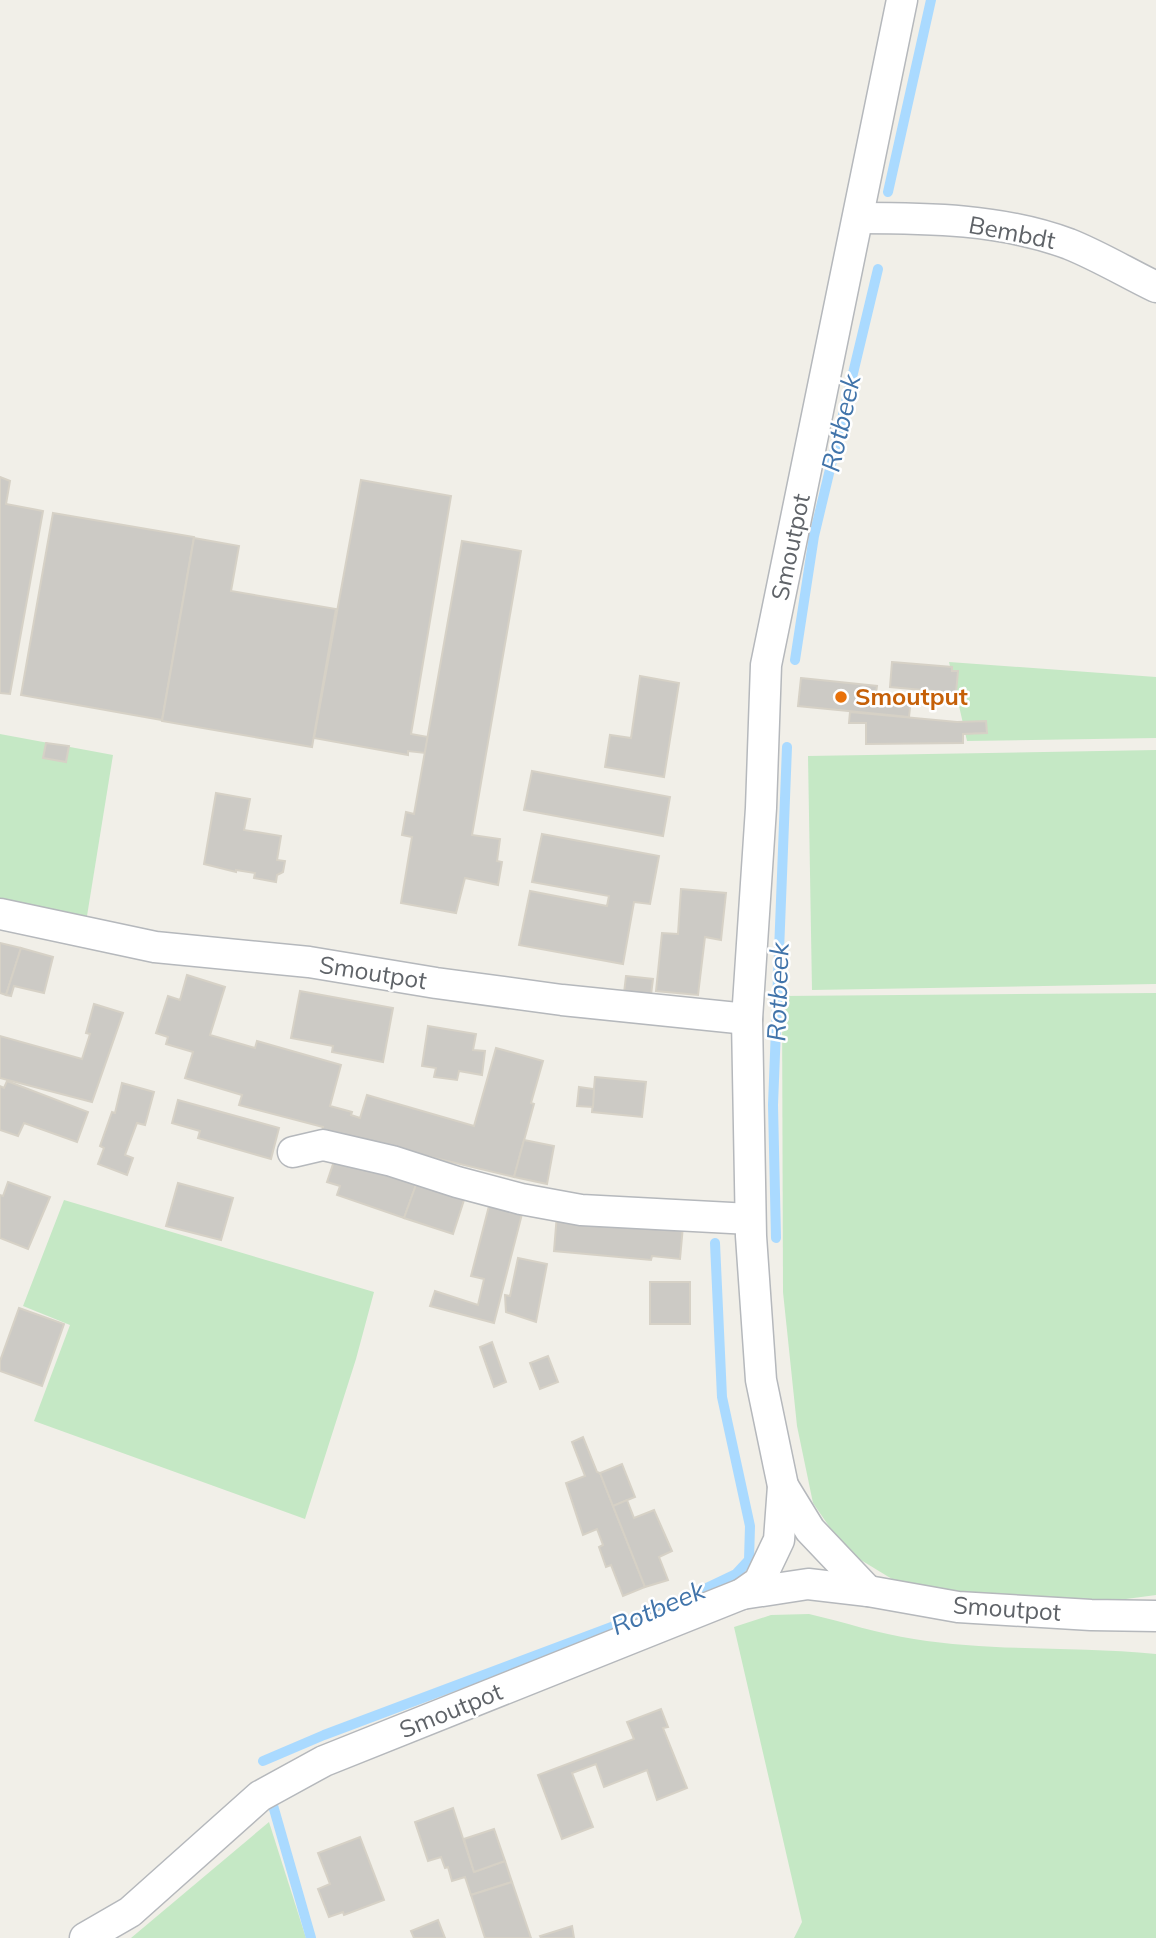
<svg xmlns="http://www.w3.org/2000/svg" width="1156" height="1938" font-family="Mulish,sans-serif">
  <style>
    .green { fill: #c5e8c5 }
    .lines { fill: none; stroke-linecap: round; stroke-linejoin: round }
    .stream { stroke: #aadaff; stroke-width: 10 }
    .building { fill: #cccac5; stroke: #d6d1c6; stroke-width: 2 }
    .minor-casing { stroke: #b5b8bc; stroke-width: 33 }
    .minor { stroke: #fff; stroke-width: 30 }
    .food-dot { fill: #e8710a; stroke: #fff; stroke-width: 2.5 }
    .labels { text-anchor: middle; stroke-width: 5; stroke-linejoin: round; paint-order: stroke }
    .street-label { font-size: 24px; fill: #5f6368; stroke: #fff }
    .food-label { font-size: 24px; font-weight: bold; fill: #c56008; stroke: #fff; text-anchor: start }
    .water-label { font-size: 26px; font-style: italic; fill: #4174aa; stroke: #fff }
  </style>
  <rect width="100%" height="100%" fill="#f1efe8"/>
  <g class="green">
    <polygon points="949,662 1156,677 1156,738 967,741"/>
    <polygon points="0,734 113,755 87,916 0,901"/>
    <polygon points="1156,750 1156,984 812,990 808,756"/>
    <polygon points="1156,993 1156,1595 1111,1601 997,1597 935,1591 892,1579 846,1551 813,1503 797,1426 783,1292 782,996"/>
    <polygon points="64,1200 374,1292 356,1359 305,1519 34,1421 70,1325 23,1306"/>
    <path d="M809 1614C844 1622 879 1634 914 1639 993 1652 1076 1646 1156 1654V1938H794L802 1922 734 1627 771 1615Z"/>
    <polygon points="269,1822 306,1938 131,1938"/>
  </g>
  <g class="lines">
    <g class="stream">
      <polyline points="888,192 931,0"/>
      <polyline points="795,660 814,536 878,269"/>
      <polyline points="776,1238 773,1105 787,747"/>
      <polyline points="263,1761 324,1735 673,1604 736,1574 749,1560 750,1526 722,1397 715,1243"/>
      <polyline points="272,1802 311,1938"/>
    </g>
  </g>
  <g class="building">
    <polygon points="0,477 10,481 6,504 43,511 10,694 0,693"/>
    <polygon points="361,480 451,496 411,734 428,737 425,753 408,751 408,755 314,738"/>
    <polygon points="53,513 194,537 162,720 21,695"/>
    <polygon points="194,538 239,546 231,591 336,609 312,747 162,721"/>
    <polygon points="462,541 521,551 472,835 500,839 497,861 502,862 498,885 465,878 456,913 401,903 412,837 402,835 406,812 414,814"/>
    <polygon points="892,662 952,667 952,671 958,671 956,693 890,687"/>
    <polygon points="640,676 679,683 664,777 605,767 610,735 631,738"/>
    <polygon points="801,678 877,686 875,700 901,702 902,698 911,699 909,717 798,706"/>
    <polygon points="850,712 957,722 986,721 987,733 963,734 963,743 866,744 866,723 849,723"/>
    <polygon points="46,743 69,746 66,762 43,758"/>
    <polygon points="532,771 670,797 663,836 524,810"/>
    <polygon points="216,793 250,799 244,830 281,836 277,860 285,861 283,872 277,875 276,882 254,878 255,873 236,870 236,872 204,864"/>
    <polygon points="542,834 659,856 650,904 634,902 623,964 519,945 530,891 607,906 609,896 532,882"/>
    <polygon points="681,889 726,893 721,940 705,937 698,995 656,991 662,933 678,934"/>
    <polygon points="0,943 21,948 6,995 0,993"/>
    <polygon points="21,948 53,957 44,993 14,986 11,996 6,995"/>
    <polygon points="187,975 225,987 210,1035 255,1048 257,1041 341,1065 330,1106 352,1112 351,1115 360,1118 367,1095 474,1126 496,1048 543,1061 531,1103 534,1104 514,1177 322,1131 323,1127 239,1105 242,1095 185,1078 193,1052 166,1044 168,1037 156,1033 168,996 180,1000"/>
    <polygon points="626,976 653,979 651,995 624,993"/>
    <polygon points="300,991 393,1008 383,1062 332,1052 333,1046 291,1038"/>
    <polygon points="94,1004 123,1013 92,1102 0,1078 0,1036 82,1059 90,1034 86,1033"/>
    <polygon points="428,1026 476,1034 473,1050 485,1051 482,1075 459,1071 457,1080 434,1077 436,1068 422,1066"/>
    <polygon points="595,1077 646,1082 642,1117 592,1112"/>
    <polygon points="7,1081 88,1112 77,1142 24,1123 18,1136 0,1130 0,1086 4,1088"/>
    <polygon points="122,1083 154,1092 145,1125 137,1123 125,1155 133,1158 127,1175 98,1164 104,1148 100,1146 112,1112 115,1113"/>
    <polygon points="579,1087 594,1089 593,1107 577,1106"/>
    <polygon points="178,1100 279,1128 271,1159 198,1138 200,1131 172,1123"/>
    <polygon points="524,1140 554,1146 547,1184 514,1177"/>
    <polygon points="334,1161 364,1170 365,1166 417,1182 404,1218 337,1195 340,1186 327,1182"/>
    <polygon points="8,1182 50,1197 28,1249 0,1238 0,1195 3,1196"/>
    <polygon points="417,1182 465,1197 453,1234 404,1218"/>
    <polygon points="178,1183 233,1198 221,1240 166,1226"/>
    <polygon points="489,1206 522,1214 494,1323 430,1306 435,1291 478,1305 484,1279 471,1276"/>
    <polygon points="557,1214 683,1226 680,1259 652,1256 651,1260 554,1251"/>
    <polygon points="518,1258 547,1264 536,1322 506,1312 505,1295 510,1296"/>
    <rect x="650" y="1282" width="40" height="42"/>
    <polygon points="19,1308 64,1324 42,1386 0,1371 0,1361"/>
    <polygon points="492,1342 506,1382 494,1387 480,1347"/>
    <polygon points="548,1356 558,1382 540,1389 530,1363"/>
    <polygon points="583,1437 597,1472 600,1473 645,1587 623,1596 611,1565 606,1567 599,1547 603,1545 597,1529 583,1535 566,1483 585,1476 572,1442"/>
    <polygon points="622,1464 635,1497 613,1506 600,1473"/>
    <polygon points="627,1500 634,1518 654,1510 672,1551 659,1557 668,1580 645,1587 613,1506"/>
    <polygon points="661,1709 668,1727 663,1728 687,1788 657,1800 647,1770 604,1787 596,1764 572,1773 593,1827 562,1839 538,1775 634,1739 627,1722"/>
    <polygon points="453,1808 474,1872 505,1861 512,1882 471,1895 465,1877 452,1881 448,1867 445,1868 441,1857 428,1861 415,1822"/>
    <polygon points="494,1829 505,1861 474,1872 464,1839"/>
    <polygon points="360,1837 384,1900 344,1915 343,1912 329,1917 318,1889 330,1884 318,1853"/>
    <polygon points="512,1882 531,1938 485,1938 471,1895"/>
    <polygon points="438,1920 445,1938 414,1938 411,1931"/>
    <polygon points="572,1926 574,1938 541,1938 540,1936"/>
  </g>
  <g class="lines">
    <g class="minor-casing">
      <g id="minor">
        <path d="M858 218C928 218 1002 219 1069 244 1099 256 1127 273 1156 287"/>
        <polyline points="0,914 155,947 309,962 436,983 562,1000 747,1019"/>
        <polyline points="293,1152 323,1145 392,1161 457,1182 521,1199 581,1210 750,1219"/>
        <polyline points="783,1486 810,1530 868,1591"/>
        <polyline points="742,1594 808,1584 868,1591 958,1607 1091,1615 1156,1616"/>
        <polyline points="85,1938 130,1912 260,1796 324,1761 742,1594 759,1582 779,1540 783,1486 761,1380 751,1236 747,1019 761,808 766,665 902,0"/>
      </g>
    </g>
    <use href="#minor" class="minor"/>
  </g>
  <circle class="food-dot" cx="841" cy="697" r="7"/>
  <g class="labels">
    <g class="street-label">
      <text transform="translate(1012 233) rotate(11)" y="8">Bembdt</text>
      <text transform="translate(791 547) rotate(-78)" y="8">Smoutpot</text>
      <text transform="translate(373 973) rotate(9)" y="8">Smoutpot</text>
      <text transform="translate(1007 1609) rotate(4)" y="8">Smoutpot</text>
      <text transform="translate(451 1711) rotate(-22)" y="8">Smoutpot</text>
    </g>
    <g class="food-label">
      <text x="855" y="705">Smoutput</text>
    </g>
    <g class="water-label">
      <text transform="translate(841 423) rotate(-77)" y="9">Rotbeek</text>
      <text transform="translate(778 992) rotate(-88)" y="9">Rotbeek</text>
      <text transform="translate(658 1608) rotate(-23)" y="9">Rotbeek</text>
    </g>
  </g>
</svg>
